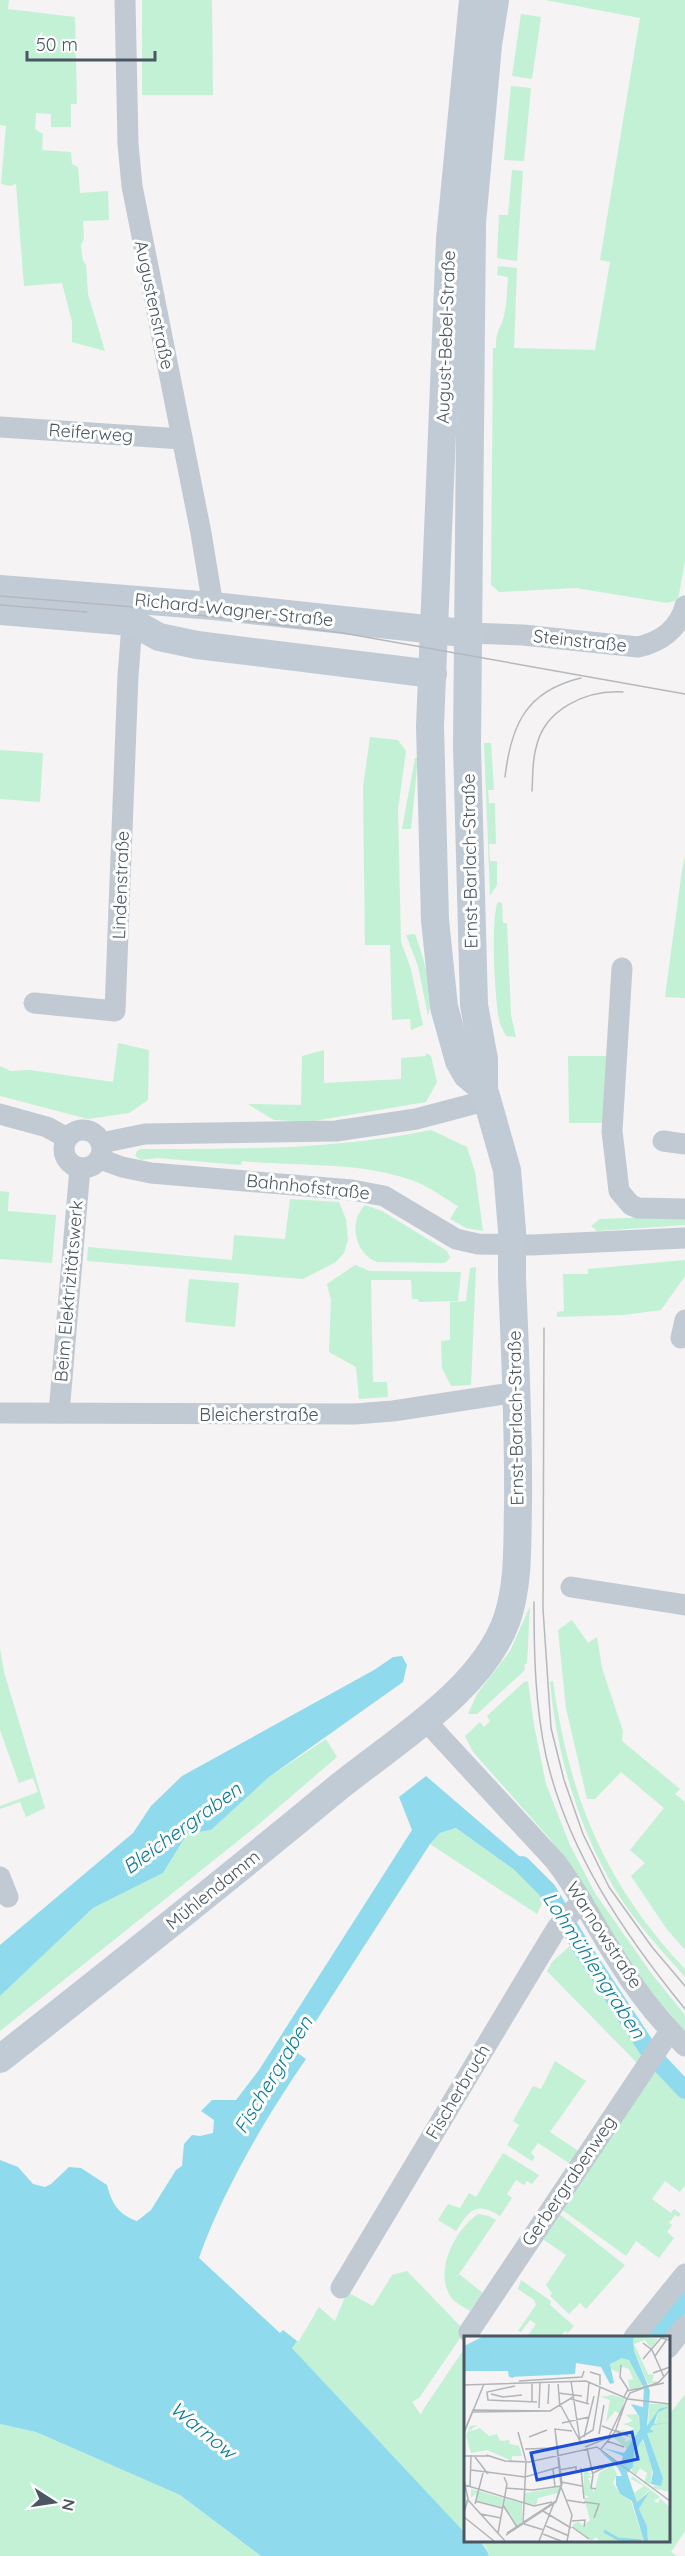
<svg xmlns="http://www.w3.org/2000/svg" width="685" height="2556" font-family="Quicksand,sans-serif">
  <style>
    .green { fill: #c3f1d5 }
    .water { fill: #90daee }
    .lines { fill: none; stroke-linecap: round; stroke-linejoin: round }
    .canal { stroke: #90daee; stroke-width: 18 }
    .street { stroke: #c1cad2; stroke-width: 21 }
    .secondary { stroke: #c1cbd6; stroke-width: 28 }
    .tram { stroke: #b5b8bd; stroke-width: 1.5 }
    .secondary-bridge { stroke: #c1cbd6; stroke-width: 28 }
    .labels { text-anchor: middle; stroke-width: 6; stroke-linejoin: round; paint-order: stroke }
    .street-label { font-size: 18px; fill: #4a5661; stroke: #fff }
    .water-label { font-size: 20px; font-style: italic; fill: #0c7c9b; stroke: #fff }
    .inset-river { fill: none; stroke: #90daee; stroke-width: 3 }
    .inset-road { fill: none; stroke: #b1b4b9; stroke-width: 1.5 }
    .view { fill: #1d4ed8; fill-opacity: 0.15; stroke: #1d4ed8; stroke-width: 3 }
    .inset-edge { fill: none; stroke: #4a5661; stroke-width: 3 }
  </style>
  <rect width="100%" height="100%" fill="#f5f3f3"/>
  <g class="green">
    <polygon points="0,0 9,0 8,9 75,17 77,104 71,104 71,127 51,127 51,114 36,113 35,129 43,134 42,150 71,152 72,164 78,167 80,193 108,191 109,220 83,221 84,238 81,246 83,261 86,264 88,294 105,351 72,342 72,322 62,283 24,286 16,184 10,186 1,184 6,126 0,125"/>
    <polygon points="142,0 212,0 213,95 142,95"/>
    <path d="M545 0H685V561L678 600 667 603 576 588 499 592 491 585 493 348H496C496 329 500 331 504 316 507 303 507 290 508 277L497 275 498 266 517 268 514 348 595 350 610 262 600 260 640 18Z"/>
    <polygon points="521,14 541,17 532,79 512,76"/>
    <polygon points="511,86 531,88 524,161 504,160"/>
    <polygon points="512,170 523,171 517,261 497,258 499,215 508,215"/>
    <polygon points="370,737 398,740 406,751 398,809 401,942 411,969 423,1025 411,1030 410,1019 392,1020 390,945 365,945 363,787"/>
    <polygon points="484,743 491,743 494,790 488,790 489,803 495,803 496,844 489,844 490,861 497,861 497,885 490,896"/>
    <polygon points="0,750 43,753 40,802 0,799"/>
    <polygon points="415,758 418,758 411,829 402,829"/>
    <polygon points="685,856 685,998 665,997 682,870"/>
    <path d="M498 902 502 903 503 923H507L511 1015 516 1037 506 1036C504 1032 502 1028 500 1024 495 1006 490 917 498 902Z"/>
    <path d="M415 934C423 956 435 994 428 1016L418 966 406 935Z"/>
    <polygon points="118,1043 149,1050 148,1100 129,1113 88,1119 0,1096 0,1066 11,1071 30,1070 113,1082"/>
    <polygon points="324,1050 324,1083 401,1079 401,1058 426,1056 426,1053 431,1056 437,1082 426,1102 308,1122 274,1120 248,1104 301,1105 302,1056"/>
    <polygon points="568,1056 609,1056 607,1123 569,1123"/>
    <path d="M431 1130 467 1147 475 1172 483 1231 466 1228 450 1219 458 1206C444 1198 430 1187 414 1181 359 1161 299 1167 242 1161L241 1165 157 1158 141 1160 135 1156 137 1151 141 1149C238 1149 335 1150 431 1130Z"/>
    <polygon points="0,1191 9,1192 8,1211 56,1215 52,1263 0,1259"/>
    <polygon points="290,1199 339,1202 346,1219 348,1240 344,1253 336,1262 303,1279 87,1261 88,1247 232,1260 234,1235 285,1239"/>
    <path d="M365 1205 382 1211 447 1251 450 1258 445 1263 377 1262C355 1254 348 1222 365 1205Z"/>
    <polygon points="685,1216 685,1225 597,1231 591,1226 600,1219"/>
    <polygon points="685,1260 685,1276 661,1310 624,1315 557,1317 557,1312 564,1311 563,1274 588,1274 588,1269"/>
    <polygon points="355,1265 370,1271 461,1272 458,1301 419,1302 418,1299 412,1299 411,1280 371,1280 373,1382 387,1382 388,1397 359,1399 356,1367 329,1352 331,1300 327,1284"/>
    <polygon points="476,1267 471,1385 451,1386 442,1368 441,1341 450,1340 450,1302 466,1301 470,1268"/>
    <polygon points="189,1279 239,1283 235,1327 185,1322"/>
    <polygon points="530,1606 527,1663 524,1665 525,1670 477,1714 468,1714 477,1694 510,1651"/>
    <polygon points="572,1620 588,1643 597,1637 602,1668 623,1731 622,1741 680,1789 675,1794 685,1802 685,1950 666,1928 631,1876 645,1863 630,1850 664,1808 621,1772 595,1799 587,1799 566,1708 558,1630"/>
    <polygon points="0,1648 4,1672 45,1808 26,1817 20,1802 0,1809 0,1806 38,1792 33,1778 19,1783 0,1730"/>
    <polygon points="528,1681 534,1725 546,1784 570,1845 595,1893 651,1973 685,2015 685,2032 639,1977 551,1840 473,1752 465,1736 480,1722 484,1727 490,1721 487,1716 524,1682"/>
    <path d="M553 1681C569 1796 604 1883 685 1969V1977C661 1950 635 1922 616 1891 578 1827 557 1755 550 1682Z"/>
    <polygon points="326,1739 337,1757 259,1824 0,2031 0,1996 93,1908 163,1873 187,1834 211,1830 269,1777"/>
    <polygon points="456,1828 516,1871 545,1898 537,1914 430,1844 440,1833"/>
    <polygon points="572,1944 645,2051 637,2063 547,1971 552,1962"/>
    <polygon points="555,2061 586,2081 550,2132 580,2152 572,2165 538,2143 531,2153 535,2157 532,2161 507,2145 519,2125 513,2121 533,2086 541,2089"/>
    <polygon points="656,2066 685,2097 685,2185 680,2192 665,2181 652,2199 671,2213 674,2209 681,2214 678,2217 675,2215 669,2223 672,2225 667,2232 674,2238 659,2258 636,2241 626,2256 561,2209"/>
    <path d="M503 2153 539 2175 532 2184 527 2181 524 2185 516 2180 507 2194 512 2198 500 2216C475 2201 470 2210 456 2231L438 2220 448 2204 460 2208 469 2193 476 2197Z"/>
    <polygon points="558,2213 625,2265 586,2309 580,2303 569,2314 550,2296 552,2293 546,2285 566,2255 541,2238"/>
    <path d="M478 2214 489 2216 496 2220 459 2274 483 2293 470 2311C464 2307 455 2303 451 2297 433 2271 456 2229 478 2214Z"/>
    <polygon points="407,2271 465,2331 419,2398 412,2402 421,2415 423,2410 466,2346 466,2534 292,2348 297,2341 299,2341 319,2307 335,2321 347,2292 373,2306 392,2275"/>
    <polygon points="521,2280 551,2301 550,2305 574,2326 568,2333 565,2331 560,2337 527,2337 536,2324 530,2320 521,2332 518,2331 536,2305 534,2300 518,2289"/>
    <polygon points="685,2394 685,2531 671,2552 677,2556 489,2556 486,2547 475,2540 668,2540 669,2415"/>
    <polygon points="0,2424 36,2432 180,2495 261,2556 0,2556"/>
  </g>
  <g class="water">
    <polygon points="402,1656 407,1665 403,1682 269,1777 211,1830 187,1834 163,1873 93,1908 0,1996 0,1945 133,1833 151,1806 182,1776 374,1670 393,1657"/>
    <path d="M426 1776 526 1862 516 1871 456 1828 440 1833 430 1844 296 2052 306 2059C266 2117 222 2192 199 2258L280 2333 283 2330 297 2341 292 2348 466 2534V2540C479 2540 485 2544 489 2556H261L180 2495 36 2432 0 2424V2160L18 2167 33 2184 45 2187 51 2184 69 2167 81 2168 107 2185C112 2204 118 2214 137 2221L151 2210 176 2170 182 2166 184 2144 192 2135 200 2136 213 2133 214 2120 201 2111 212 2100H236L259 2070 412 1830 399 1797Z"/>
  </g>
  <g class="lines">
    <g class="canal">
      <polyline points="522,1865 547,1890 583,1950 651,2054 685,2090"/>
      <polyline points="656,2337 685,2300"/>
    </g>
    <g class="street">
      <polyline points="125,0 128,144 132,186 201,533 213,606"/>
      <polyline points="0,427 182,439"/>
      <path d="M468 633 523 635 638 647C660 642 679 629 685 606"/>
      <polyline points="622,968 612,1131 619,1191 631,1205 638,1208 685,1209"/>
      <polyline points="34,1003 115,1011 128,676 133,611"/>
      <polyline points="0,1114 47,1127 67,1138"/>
      <circle cx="83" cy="1149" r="19"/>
      <polyline points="663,1141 685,1144"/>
      <polyline points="101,1143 145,1134 336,1131 416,1119 488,1100"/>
      <polyline points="100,1159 122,1167 151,1173 352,1190 384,1196 456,1239 478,1244 532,1245 685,1238"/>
      <polyline points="681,1338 685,1320"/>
      <polyline points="0,1413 355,1414 393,1411 517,1392"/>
      <polyline points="59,1413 80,1168"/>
      <polyline points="571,1587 685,1605"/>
      <path d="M424 1719 555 1861C579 1892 597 1929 619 1963 637 1992 661 2022 685 2046"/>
      <polyline points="0,1877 8,1897"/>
      <polyline points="341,2288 532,1969 557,1928 582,1901"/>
      <polyline points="469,2332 670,2031"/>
      <polyline points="634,2337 685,2274"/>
      <polyline points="668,2348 685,2326"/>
    </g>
    <g class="secondary">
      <polyline points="473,0 450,239 430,726 435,920 444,1007 459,1061 467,1075 484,1089"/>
      <polyline points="495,0 488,45 472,223 467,746 474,1005 484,1059 484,1089 507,1170 512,1231"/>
      <polyline points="0,589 213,606 454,632"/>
      <polyline points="0,611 132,622 159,637 197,645 433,674"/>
      <path d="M0 2059C113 1970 225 1881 335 1790 392 1743 482 1691 507 1619 519 1583 517 1544 518 1507 519 1430 515 1354 512 1277"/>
    </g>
    <g class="tram">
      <polyline points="0,596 134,607 343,633 685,694"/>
      <polyline points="0,605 87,612"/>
      <path d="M505 777C511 725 526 691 581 678"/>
      <path d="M532 791C533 776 532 762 536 748 544 709 586 690 623 692"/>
      <polyline points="544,1328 543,1609 551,1728 564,1780 583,1834 609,1887 652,1947 685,1986"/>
      <path d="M534 1602C534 1653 535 1705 546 1756 568 1852 624 1934 685 2009"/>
    </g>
    <polyline class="secondary-bridge" points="512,1231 512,1277"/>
  </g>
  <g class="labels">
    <g class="street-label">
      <text transform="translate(154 305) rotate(78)" y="6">Augustenstraße</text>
      <text transform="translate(446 337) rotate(-88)" y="6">August-Bebel-Straße</text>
      <text transform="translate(91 433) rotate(4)" y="6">Reiferweg</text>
      <text transform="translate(234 610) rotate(6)" y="6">Richard-Wagner-Straße</text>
      <text transform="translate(580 641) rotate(6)" y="6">Steinstraße</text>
      <text transform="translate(470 861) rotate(-91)" y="6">Ernst-Barlach-Straße</text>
      <text transform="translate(121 885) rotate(-88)" y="6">Lindenstraße</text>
      <text transform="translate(308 1187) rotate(6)" y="6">Bahnhofstraße</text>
      <text transform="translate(69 1291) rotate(-85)" y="6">Beim Elektrizitätswerk</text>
      <text x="259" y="1421">Bleicherstraße</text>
      <text transform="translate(516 1418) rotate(-91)" y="6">Ernst-Barlach-Straße</text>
      <text transform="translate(213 1890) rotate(-39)" y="6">Mühlendamm</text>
      <text transform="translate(604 1935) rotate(57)" y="6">Warnowstraße</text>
      <text transform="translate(458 2092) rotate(-59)" y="6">Fischerbruch</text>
      <text transform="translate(569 2181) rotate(-56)" y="6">Gerbergrabenweg</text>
    </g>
    <g class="water-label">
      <text transform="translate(182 1828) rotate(-36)" y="7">Bleichergraben</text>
      <text transform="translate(594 1965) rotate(57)" y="7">Lohmühlengraben</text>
      <text transform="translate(273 2075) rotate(-59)" y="7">Fischergraben</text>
      <text transform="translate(203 2430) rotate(39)" y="7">Warnow</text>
    </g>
  </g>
  <g transform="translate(464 2336)">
    <rect width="206" height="206" fill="#f5f3f3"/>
    <path d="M173 0 194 3 187 12 181 4 170 8 184 38 190 39 188 45 193 46 184 48 170 15 169 3ZM160 20 168 27 179 50 166 54 164 44 169 43 165 33 156 30 155 37 147 33 146 27ZM149 59 161 63 156 78 151 75 142 86 146 64 137 61ZM185 68H205L206 156 188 152 199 142 183 97 192 85 195 73 184 91ZM174 78 176 93 163 113 149 101 146 106 149 101 152 98 162 103 161 106 167 103 156 94 168 96 170 92 159 88 169 85 162 79ZM13 89 4 96 16 92 25 100 33 98 36 105 45 104 46 108 55 110 58 120H48V125L23 114 7 117 2 99 6 90ZM178 102 188 132 187 148 180 147 183 137 176 132 172 139 168 135 170 116ZM148 129 153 138 149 147 156 158 167 165 180 205H135L132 201 127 205 109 191V188L115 186 119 190 126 184 120 162 126 161 120 159V132L128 134 123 136 129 138 123 139 129 141 124 142 130 157 135 137ZM168 140 196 161 190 165 194 167 196 162 205 171V205H184L183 190 175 173 185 154 173 166 170 157 180 150 167 143ZM96 151 94 157 74 162 72 169 59 167 61 157ZM7 153 39 162 38 171 13 165 12 157 7 162ZM41 162 58 167V186L53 190 40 170Z" fill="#c3f1d5"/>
    <path d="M20 0H173L169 3 170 15 186 55 183 90 195 73 202 71H205L194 76 190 88 205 87 189 89 186 93 190 96 183 97 199 142 197 150 187 148 189 136 179 103 170 116 169 131 163 137 173 166 185 156 175 173 183 190 184 205H180L168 165 156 158 152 149V140H158L154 132 135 114 157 128 159 120 139 112 160 117 176 93 175 80 167 68 179 71 180 52 165 24 158 22 146 28 150 47 146 48 137 31 112 27 111 38 45 41 44 35H0V10Z" fill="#90daee"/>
    <path class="inset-river" d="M0 30H57L56 36 47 41M140 195 154 203 177 205"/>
    <path class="inset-road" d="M179 7 188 14 200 41M191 20 203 3M179 23 197 2 206 4M157 29 156 41 164 53 160 61M126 36 136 39V49M189 37 206 31M55 45 118 41 120 35M107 45 116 105M68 47V65M94 48 96 71M0 49 122 45 164 63 206 68M51 50 23 56 24 64 73 66M163 55 200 47M94 57 118 60M27 58 39 61 58 59M107 63 125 68M123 67 125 46M84 68 85 48M97 70 116 105M75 72 76 47M8 76 86 75 109 61M98 87 125 81M138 90 164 100 151 94M0 96 9 74 87 75M54 96 62 125M0 97 20 48M135 98 140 69M65 101 83 94M120 101 130 60M116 102 129 94 136 51M143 105 160 111M121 111 144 102 166 57 195 46 206 34M123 112 129 139 127 152 132 153M61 113 92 112M137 113 151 96 163 62M22 119 41 125 65 126 133 111 206 165M0 120H27M11 121 24 138M117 132 120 163M89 133 91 151M7 134 61 141 95 131M95 134 112 131V134M129 137 148 128M0 144 4 163 0 177M97 146 118 150M0 147 4 162 0 176M1 149 70 170 88 166M6 151 7 119M97 151 108 179 103 205M42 152 69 154 97 150M4 164 41 205M102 164 121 167M11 165 38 172M120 166 135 168 130 182M11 168 19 137M39 169 53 191M79 175 107 192M17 178 37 182M0 181 30 205M108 185 121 184 120 191M59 187 62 126M60 188 80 194M82 190 105 200M108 191 125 203M34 197 43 148 40 141M43 197 92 165 97 149 91 93M79 198 97 205M42 199 92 166 98 148 91 93 108 95M75 205 90 167"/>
    <path class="view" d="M168 96 174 123 73 144 67 117Z"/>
    <rect width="206" height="206" class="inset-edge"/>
  </g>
  <g transform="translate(54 2502) rotate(102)" stroke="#ffffff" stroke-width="4.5" paint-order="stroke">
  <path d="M0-4.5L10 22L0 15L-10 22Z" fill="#4a5661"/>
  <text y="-9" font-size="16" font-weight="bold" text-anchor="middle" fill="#4a5661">N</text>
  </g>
  <path d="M27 51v9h128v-9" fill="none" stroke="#4a5661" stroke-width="3"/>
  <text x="36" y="51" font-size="18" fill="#4a5661" stroke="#ffffff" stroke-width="4.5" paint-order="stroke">50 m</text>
</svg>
